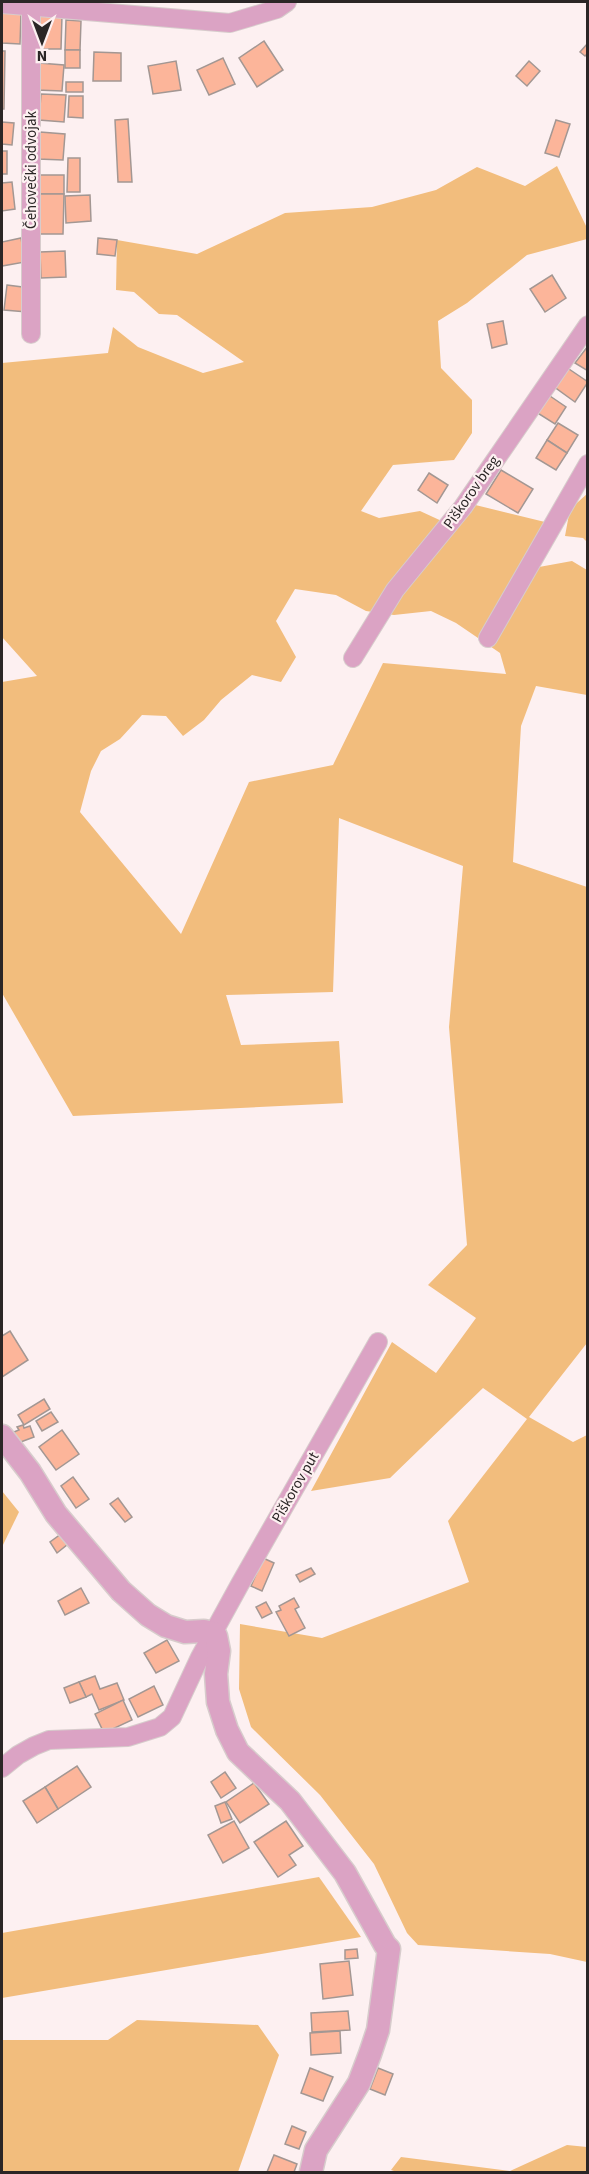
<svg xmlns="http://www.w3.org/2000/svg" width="589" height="2174" font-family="'Source Sans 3',sans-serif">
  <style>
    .green { fill: #f2bd7d; fill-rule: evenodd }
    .building { fill: #fcb59a; stroke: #a39793; stroke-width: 1.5 }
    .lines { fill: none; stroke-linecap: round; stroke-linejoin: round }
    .minor-casing { stroke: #d7cccc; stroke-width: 20 }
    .tertiary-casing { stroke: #d7cccc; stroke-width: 25 }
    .minor { stroke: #dba3c4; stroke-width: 18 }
    .tertiary { stroke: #dba3c4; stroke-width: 22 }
    .labels { text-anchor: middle; stroke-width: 4.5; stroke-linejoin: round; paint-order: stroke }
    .street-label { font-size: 15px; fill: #2b2626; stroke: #fdf0f1 }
  </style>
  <rect width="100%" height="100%" fill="#fdf0f1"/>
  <g class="green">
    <path d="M557 166 587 228V239L527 255 467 303 438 321 441 368 472 400V433L454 460 393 465 361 511 379 518 420 511 446 523 459 501 545 522 539 567 572 561 587 570V695L536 686 521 726 513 862 587 887V1343L529 1417 573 1442 587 1435V1962L550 1954 418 1945 407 1933 374 1864 320 1795 251 1727 239 1689 240 1624 322 1638 469 1582 448 1521 527 1419 483 1388 390 1478 311 1491 392 1342 436 1373 476 1318 428 1285 467 1245 449 1027 463 866 339 818 333 992 226 995 241 1045 339 1041 343 1103 73 1116 2 993V682L37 676 2 637V363L108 353 113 327 138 347 203 373 244 362 177 315 159 314 134 292 116 290 117 240 197 254 285 213 372 207 436 190 477 167 525 186ZM295 589 336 595 366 611 394 615 431 611 456 623 500 653 506 674 383 663 333 765 249 782 181 934 80 812 91 771 101 751 120 739 142 715 166 716 183 736 204 720 221 700 252 675 281 682 296 657 276 621Z"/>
    <polygon points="587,494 587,542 583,538 565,536 570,509"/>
    <polygon points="2,1491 19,1512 2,1547"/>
    <polygon points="319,1877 361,1937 2,1998 2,1933"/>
    <polygon points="137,2020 258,2025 279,2055 238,2172 2,2172 2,2040 108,2040"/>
    <polygon points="567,2145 587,2147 587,2172 397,2172 391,2170 401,2157 510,2171"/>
  </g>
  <g class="building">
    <polygon points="2,13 21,13 20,44 2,43"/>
    <polygon points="38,16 62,16 61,49 38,49"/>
    <polygon points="66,20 81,21 80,50 65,50"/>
    <polygon points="264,41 283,70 257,87 239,58"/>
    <polygon points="588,43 588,53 585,56 580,52"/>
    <rect x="65" y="50" width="15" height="18"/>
    <polygon points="2,51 5,51 4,109 2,109"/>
    <polygon points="94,52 121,53 121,81 93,81"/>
    <polygon points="223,58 235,84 209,95 197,70"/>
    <polygon points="176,61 181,90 153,94 148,66"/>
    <polygon points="529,61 540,71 527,86 516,76"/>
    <polygon points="39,63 64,65 62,91 37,90"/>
    <rect x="66" y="82" width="17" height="10"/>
    <polygon points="41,94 66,95 64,122 39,120"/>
    <polygon points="69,96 83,96 83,118 68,117"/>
    <polygon points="128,119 132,182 118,182 115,120"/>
    <polygon points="556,120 570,124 559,157 545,153"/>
    <polygon points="2,122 14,123 12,145 2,144"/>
    <polygon points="40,132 65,134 63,160 38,159"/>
    <rect x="2" y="151" width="5" height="23"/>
    <polygon points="68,158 80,158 80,192 67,192"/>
    <rect x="39" y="175" width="25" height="19"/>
    <polygon points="12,182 15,209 2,211 2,183"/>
    <polygon points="39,194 64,194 63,234 39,234"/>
    <polygon points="90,195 91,221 66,223 65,196"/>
    <polygon points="21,238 25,262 2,266 2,242"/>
    <polygon points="98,238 117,240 115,256 97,254"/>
    <polygon points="65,251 66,277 41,278 40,252"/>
    <polygon points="552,275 566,298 545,312 530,289"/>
    <polygon points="7,285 30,288 27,312 4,310"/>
    <polygon points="503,321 507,344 492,348 487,324"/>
    <polygon points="588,346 588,371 575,363"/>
    <polygon points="566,367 588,382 575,402 553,386"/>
    <polygon points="547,394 566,407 555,424 536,412"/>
    <polygon points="558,423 578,435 567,453 547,440"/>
    <polygon points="547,440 567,453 556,470 536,458"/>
    <polygon points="501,470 533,489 518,513 486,494"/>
    <polygon points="429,473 448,485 437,503 418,490"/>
    <polygon points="10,1331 28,1360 2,1377 2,1336"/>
    <polygon points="44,1399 50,1409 24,1425 18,1415"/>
    <polygon points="51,1412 58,1422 42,1431 36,1421"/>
    <polygon points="23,1425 24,1428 30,1426 34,1437 18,1443 14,1432 19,1430 17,1427"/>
    <polygon points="62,1430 79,1454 56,1470 39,1447"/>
    <polygon points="73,1477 89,1499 76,1508 61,1486"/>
    <polygon points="118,1498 132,1517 125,1522 110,1504"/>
    <polygon points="61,1534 68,1544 57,1553 50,1542"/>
    <polygon points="263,1558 274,1563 262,1591 251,1586"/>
    <polygon points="311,1568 315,1574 300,1582 296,1575"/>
    <polygon points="81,1588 89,1603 65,1615 58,1601"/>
    <polygon points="294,1598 299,1607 295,1609 305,1628 289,1636 276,1612 281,1610 279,1606"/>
    <polygon points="266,1602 272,1613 262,1618 256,1607"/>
    <polygon points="167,1640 179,1661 156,1673 144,1653"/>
    <polygon points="95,1676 100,1689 117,1683 124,1700 99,1710 92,1694 86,1697 79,1682"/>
    <polygon points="79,1682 86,1697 70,1703 64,1688"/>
    <polygon points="154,1686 163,1705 138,1717 129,1699"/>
    <polygon points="123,1700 132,1720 104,1733 95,1714"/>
    <polygon points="77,1766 91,1787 58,1809 45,1787"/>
    <polygon points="225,1772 236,1788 221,1798 211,1782"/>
    <polygon points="254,1783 269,1804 240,1823 226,1802"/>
    <polygon points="45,1787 58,1809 37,1823 23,1801"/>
    <polygon points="225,1802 232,1819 221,1823 215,1806"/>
    <polygon points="234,1821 249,1848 223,1863 208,1835"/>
    <polygon points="286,1821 303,1846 289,1855 296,1865 278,1877 254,1842"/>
    <polygon points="357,1949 358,1958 345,1959 345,1950"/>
    <polygon points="349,1961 353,1995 323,1999 320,1964"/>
    <polygon points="348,2011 350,2030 312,2032 311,2013"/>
    <polygon points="340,2031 341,2053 311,2055 310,2033"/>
    <polygon points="310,2068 333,2077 323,2101 301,2093"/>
    <polygon points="378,2068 393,2074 385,2095 370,2089"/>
    <polygon points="292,2126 306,2132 299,2149 285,2144"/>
    <polygon points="274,2155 297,2164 294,2172 267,2172"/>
  </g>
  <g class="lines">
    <g class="minor-casing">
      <g id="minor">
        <polyline points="2,4 230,23 277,9 287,2"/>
        <polyline points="31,7 31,334"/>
        <polyline points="488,638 588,464"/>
        <polyline points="353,658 395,590 463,507 588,325"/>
        <polyline points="2,1768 18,1755 34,1746 49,1740 128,1737 160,1727 172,1717 200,1657 240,1584 378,1342"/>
      </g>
    </g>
    <g class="tertiary-casing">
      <polyline id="tertiary" points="2,1436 30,1472 56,1514 121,1591 148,1615 166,1626 185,1632 204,1631 213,1633 216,1636 219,1651 216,1674 218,1702 227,1730 238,1752 290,1801 345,1873 385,1945 389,1949 378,2030 370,2054 359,2083 316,2150 311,2172"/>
    </g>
    <use href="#minor" class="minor"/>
    <use href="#tertiary" class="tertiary"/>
  </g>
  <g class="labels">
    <g class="street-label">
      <text transform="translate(31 170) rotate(-90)" y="5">Čehovečki odvojak</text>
      <text transform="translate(471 492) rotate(-55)" y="5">Piškorov breg</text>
      <text transform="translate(295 1487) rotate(-60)" y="5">Piškorov put</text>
    </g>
  </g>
  <rect width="589" height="2174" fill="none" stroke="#2b2626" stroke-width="6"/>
  <g transform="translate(42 42) rotate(180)" stroke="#fdf0f1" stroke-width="4.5" paint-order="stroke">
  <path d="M0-4.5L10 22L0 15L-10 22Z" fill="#2b2626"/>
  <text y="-9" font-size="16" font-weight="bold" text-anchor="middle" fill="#2b2626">N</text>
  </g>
</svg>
